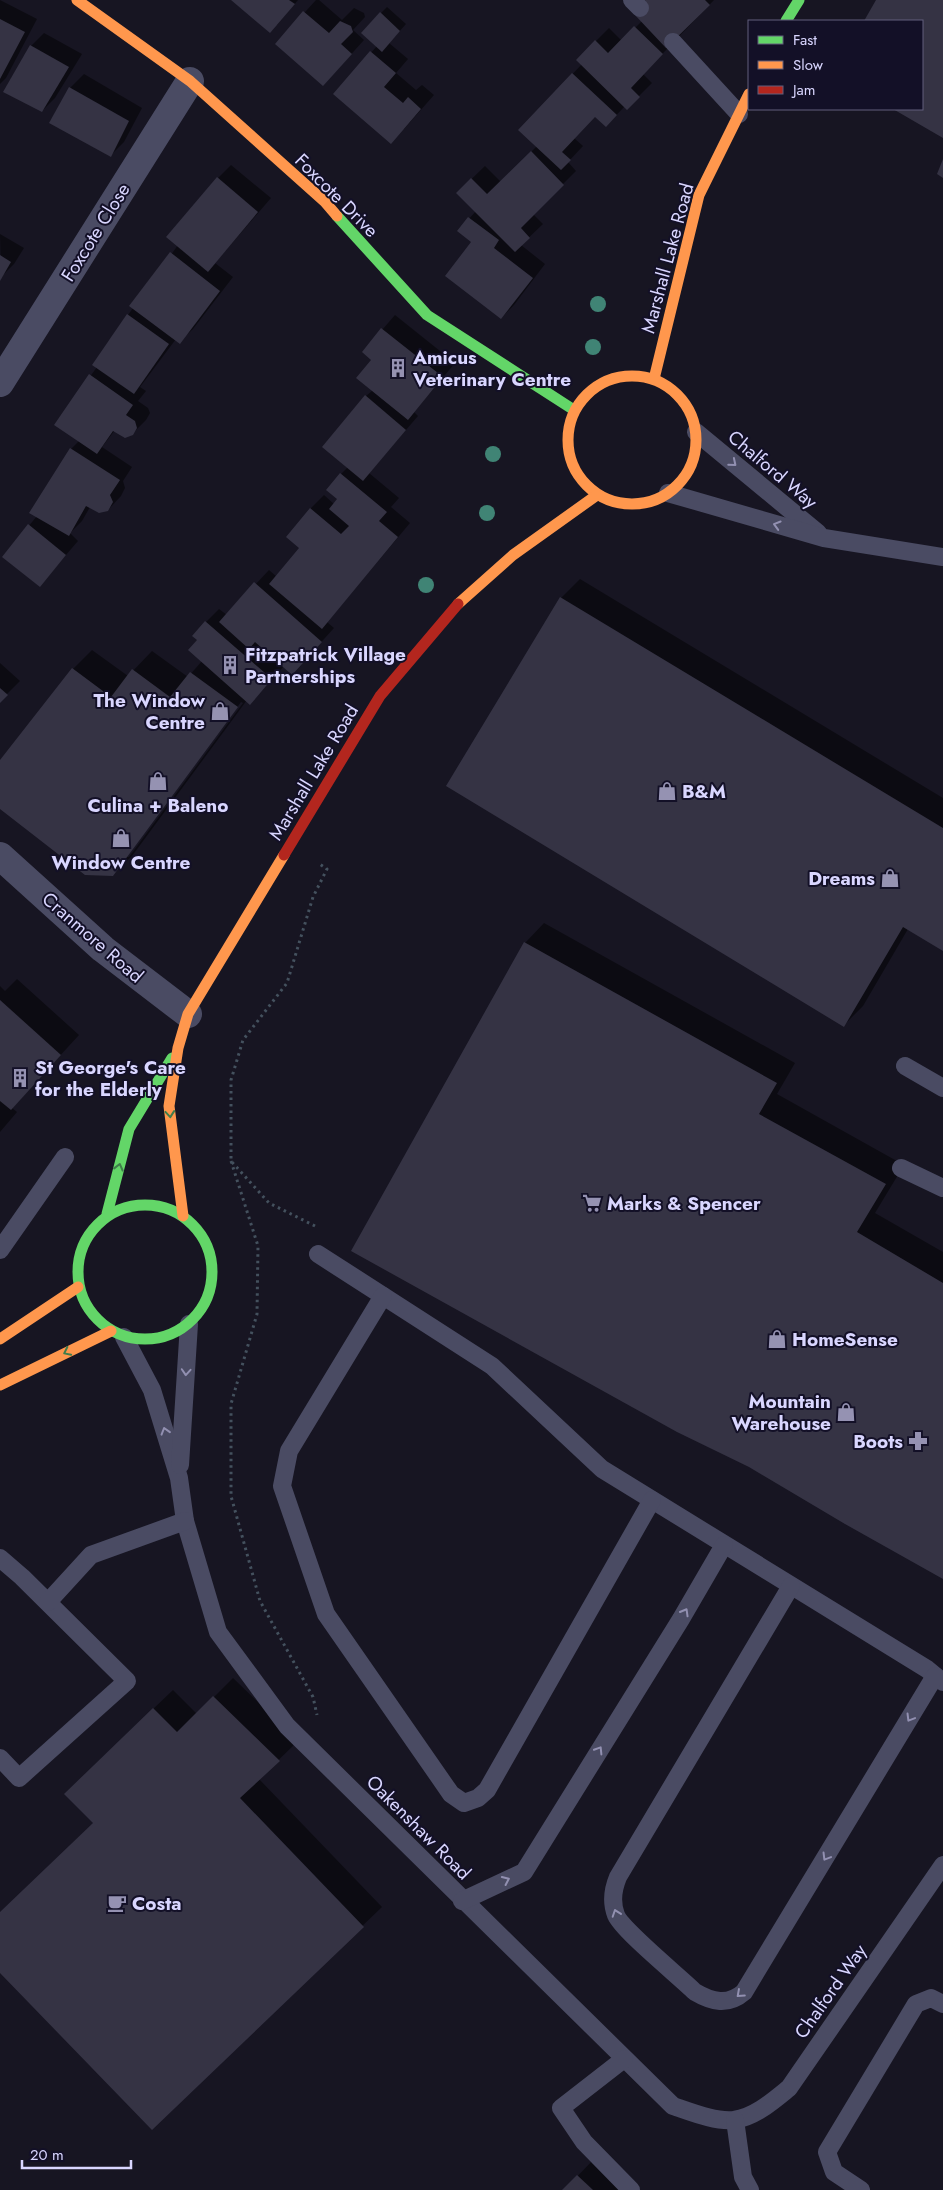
<svg xmlns="http://www.w3.org/2000/svg" width="943" height="2190" font-family="Jost,sans-serif">
  <style>
    .shadow { fill: #0007; fill-rule: evenodd }
    .building { fill: #353344 }
    .lines { fill: none; stroke-linecap: round; stroke-linejoin: round }
    .path { stroke: #44515e; stroke-width: 3; stroke-dasharray: 2.5 4; stroke-linecap: butt }
    .lane { stroke: #4a4b63; stroke-width: 18 }
    .street { stroke: #4a4b63; stroke-width: 28 }
    .fast { stroke: #63d668; stroke-width: 11 }
    .slow { stroke: #ff974d; stroke-width: 11 }
    .jam { stroke: #b3261e; stroke-width: 11 }
    .tree { fill: #408475 }
    .oneway { stroke: #9290b1 }
    .oneway2 { stroke: #3f7d4b }
    .labels { text-anchor: middle; stroke-width: 4; stroke-linejoin: round; paint-order: stroke }
    .street-label { font-size: 19px; fill: #d9d6ff; stroke: #131027 }
    .poi-label { font-size: 19px; font-weight: bold; fill: #d9d6ff; stroke: #131027; text-anchor: start }
  </style>
  <rect width="100%" height="100%" fill="#171522"/>
  <g class="shadow">
    <polygon points="0,0 37,19 6,78 0,84"/>
    <polygon points="233,0 298,0 277,25"/>
    <polygon points="316,0 319,0 342,20 354,8 364,13 365,17 353,30 364,40 336,71 276,44"/>
    <polygon points="647,0 714,0 643,74 652,83 627,108 625,106 606,126 595,116 574,138 583,146 568,162 576,171 533,214 543,224 521,245 545,264 514,305 501,318 473,241 459,230 476,211 457,193 485,166 501,182 537,146 520,130 582,64 577,60 609,28 622,41 642,21"/>
    <polygon points="877,0 943,0 943,136 895,109 922,109 922,21 865,21"/>
    <polygon points="387,7 406,24 389,43 408,59 396,73 416,90 422,85 434,95 404,129 334,94 377,46 381,13"/>
    <polygon points="44,33 82,54 55,98 42,111 31,46"/>
    <polygon points="84,74 142,108 124,142 110,156 50,122 70,88"/>
    <polygon points="231,165 271,198 215,263 233,277 193,329 179,342 176,339 140,387 146,391 138,401 148,408 150,413 146,420 132,434 115,430 102,447 132,467 123,481 125,488 121,496 108,510 90,507 82,521 70,533 78,541 40,585 4,556 37,516 71,449 79,441 55,425 97,367 128,315 178,245 218,178"/>
    <polygon points="0,234 24,248 14,264 1,277"/>
    <path d="M395 315 455 363 414 412 418 416 369 473 399 498 391 507 410 523 327 622 334 628 305 660 284 666 250 703 247 700 132 856 112 875 0 808V761L73 669 92 650 128 676 152 651 188 677 202 661 199 639 206 622 219 609 227 615 269 570 277 577 301 548 310 509 324 495 334 504 339 499 341 474 348 467 366 396 373 390V359L363 352ZM241 702 243 703 129 857H125Z"/>
    <polygon points="580,579 943,798 943,949 908,929 863,1006 844,1025 561,598"/>
    <polygon points="0,663 20,681 0,701"/>
    <polygon points="544,923 795,1063 777,1094 904,1165 875,1213 943,1252 943,1579 525,943"/>
    <polygon points="17,979 79,1035 12,1108 17,1112 0,1132 0,986 5,991"/>
    <polygon points="233,1678 298,1741 259,1779 382,1907 152,2128 0,1971 0,1913 94,1823 85,1774 173,1690 197,1714"/>
    <polygon points="597,2156 632,2190 564,2190"/>
  </g>
  <g class="building">
    <polygon points="231,0 289,0 295,4 270,33"/>
    <polygon points="645,0 705,0 710,5 666,48 634,14 646,2"/>
    <polygon points="876,0 943,0 943,138 893,109 922,109 922,21 864,21"/>
    <polygon points="303,11 329,33 340,21 351,26 353,32 341,44 352,54 323,86 275,44"/>
    <polygon points="380,12 400,31 382,52 361,33"/>
    <polygon points="0,19 25,32 0,79"/>
    <polygon points="634,26 663,54 631,88 640,97 627,110 576,60 595,40 608,53"/>
    <polygon points="30,45 69,67 42,112 3,92"/>
    <polygon points="370,51 396,73 384,87 403,103 408,97 421,109 391,144 333,94"/>
    <polygon points="572,73 617,115 606,127 595,117 562,152 571,160 561,170 518,130"/>
    <polygon points="69,87 129,121 111,157 49,123"/>
    <polygon points="531,151 564,185 521,228 530,238 515,252 456,193 471,178 487,194"/>
    <polygon points="943,159 943,178 937,174"/>
    <polygon points="217,177 258,212 208,272 166,237"/>
    <polygon points="468,217 499,240 494,248 533,278 501,319 445,276 471,242 457,231"/>
    <polygon points="170,252 220,291 180,344 129,306"/>
    <polygon points="0,255 11,262 0,281"/>
    <polygon points="127,314 169,344 134,394 92,365"/>
    <polygon points="381,328 443,377 408,420 356,378 371,360 362,352"/>
    <polygon points="89,374 133,405 126,415 135,421 137,428 133,435 125,438 113,431 97,454 54,425"/>
    <polygon points="365,395 406,430 363,481 322,447"/>
    <polygon points="70,448 120,480 110,495 113,502 108,511 99,513 86,506 69,536 29,513"/>
    <polygon points="340,473 387,512 379,521 398,537 322,629 269,584 299,548 286,537 310,508 341,534 349,526 329,509 337,499 326,490"/>
    <polygon points="28,524 66,555 40,587 2,557"/>
    <polygon points="254,582 322,642 292,675 255,642 249,649 219,622"/>
    <polygon points="560,597 943,828 943,951 903,927 844,1027 446,786"/>
    <polygon points="205,621 272,679 250,705 188,650 197,640 192,636"/>
    <polygon points="72,668 111,697 132,669 170,697 190,672 238,707 113,876 85,875 0,809 0,760"/>
    <polygon points="0,688 8,695 0,703"/>
    <polygon points="524,942 777,1083 759,1114 886,1184 857,1232 943,1283 943,1579 845,1524 749,1467 677,1432 351,1251"/>
    <polygon points="0,1000 61,1055 11,1110 0,1101"/>
    <polygon points="213,1696 280,1761 240,1798 364,1927 152,2130 0,1973 0,1912 93,1823 64,1794 153,1708 177,1732"/>
    <polygon points="577,2175 593,2190 562,2190"/>
  </g>
  <g class="lines">
    <g class="path">
      <polyline points="231,1161 258,1246 257,1314 231,1404 231,1496 260,1601 313,1697 317,1715"/>
      <polyline points="315,1226 269,1203 231,1161 231,1080 243,1040 287,983 313,897 327,869 318,863"/>
    </g>
    <g class="lane">
      <polyline points="632,0 640,8"/>
      <polyline points="673,42 739,114"/>
      <polyline points="696,432 818,533"/>
      <polyline points="668,493 824,538 943,557"/>
      <polyline points="905,1066 943,1088"/>
      <polyline points="901,1168 943,1188"/>
      <polyline points="0,1250 65,1157"/>
      <polyline points="318,1254 492,1366 602,1469 927,1669 943,1682"/>
      <polyline points="383,1296 289,1451 282,1486 326,1614 451,1794 464,1803 478,1798 487,1790 652,1500"/>
      <path d="M124 1337 152 1390 179 1478 185 1521 218 1632 287 1726 673 2106C691 2112 715 2122 734 2120 755 2117 773 2101 789 2088L943 1865"/>
      <polyline points="180,1465 189,1324"/>
      <polyline points="0,1558 22,1577 127,1681 19,1778 0,1758"/>
      <path d="M791 1586 618 1877C613 1889 611 1902 616 1915 622 1930 680 1977 695 1992 712 2002 728 2006 744 1992L935 1676"/>
      <polyline points="48,1602 91,1555 185,1521"/>
      <polyline points="462,1901 524,1872 681,1619 724,1545"/>
      <polyline points="624,2059 561,2108 584,2142 631,2190"/>
      <polyline points="735,2120 743,2177 750,2190"/>
      <polyline points="861,2190 834,2172 827,2152 916,2004 931,1998 943,2004"/>
    </g>
    <g class="street">
      <polyline points="0,383 190,81"/>
      <polyline points="0,856 103,949 188,1014"/>
    </g>
    <g class="fast">
      <polyline points="786,21 799,0"/>
      <polyline points="337,216 427,315 574,410"/>
      <circle cx="145" cy="1272" r="67"/>
      <polyline points="107,1214 129,1129 172,1058"/>
    </g>
    <g class="slow">
      <polyline points="77,0 190,81 325,202 337,216"/>
      <circle cx="632" cy="440" r="64"/>
      <polyline points="654,379 699,195 749,94"/>
      <polyline points="458,604 513,555 597,495"/>
      <polyline points="183,1216 169,1106 178,1048 188,1014 284,855"/>
      <polyline points="0,1339 78,1287"/>
      <polyline points="0,1385 111,1331"/>
    </g>
    <polyline class="jam" points="284,855 380,696 458,604"/>
  </g>
  <g class="tree">
    <circle cx="598" cy="304" r="8"/>
    <circle cx="593" cy="347" r="8"/>
    <circle cx="493" cy="454" r="8"/>
    <circle cx="487" cy="513" r="8"/>
    <circle cx="426" cy="585" r="8"/>
  </g>
  <defs><path id="oneway-chevron" d="M-2-3.5L2.5 0L-2 3.5" fill="none" stroke-width="1.6" stroke-linecap="round" stroke-linejoin="round" transform="scale(1.25)"/></defs>
  <g class="oneway">
    <use href="#oneway-chevron" transform="translate(733 463) rotate(40)"/>
    <use href="#oneway-chevron" transform="translate(777 525) rotate(-164)"/>
    <use href="#oneway-chevron" transform="translate(186 1372) rotate(94)"/>
    <use href="#oneway-chevron" transform="translate(165 1431) rotate(-107)"/>
    <use href="#oneway-chevron" transform="translate(685 1612) rotate(-60)"/>
    <use href="#oneway-chevron" transform="translate(910 1718) rotate(121)"/>
    <use href="#oneway-chevron" transform="translate(599 1750) rotate(-58)"/>
    <use href="#oneway-chevron" transform="translate(826 1857) rotate(121)"/>
    <use href="#oneway-chevron" transform="translate(506 1880) rotate(-25)"/>
    <use href="#oneway-chevron" transform="translate(616 1913) rotate(-109)"/>
    <use href="#oneway-chevron" transform="translate(740 1994) rotate(138)"/>
  </g>
  <g class="oneway2">
    <use href="#oneway-chevron" transform="translate(170 1114) rotate(85)"/>
    <use href="#oneway-chevron" transform="translate(119 1167) rotate(-76)"/>
    <use href="#oneway-chevron" transform="translate(67 1352) rotate(154)"/>
  </g>
  <defs>
    <g id="building-bare" transform="scale(1.5)"><path d="M-4-6H4V6H1V3H-1V6H-4ZM-2.5-4.3h1.7v1.8h-1.7ZM.8-4.3h1.7v1.8H.8ZM-2.5-1h1.7V.8h-1.7ZM.8-1h1.7V.8H.8Z" fill="#9592b2" stroke="#131027" stroke-width="2.5" paint-order="stroke"/></g>
    <g id="shop-bare" transform="scale(1.5)"><path d="M-5-2.5h2.3a2.7 3.5 0 0 1 5.4 0H5L5.5 6h-11ZM-1.5-2.5h3a1.5 2.3 0 0 0-3 0Z" fill="#9592b2" stroke="#131027" stroke-width="2.5" paint-order="stroke"/></g>
    <g id="supermarket-bare" transform="scale(1.5)"><path d="M-6-5.5h2.5l.6 2H6L4.5 2H-2.5L-4.4-4H-6ZM-1.5 3.2a1.3 1.3 0 1 0 .1 0ZM3 3.2a1.3 1.3 0 1 0 .1 0Z" fill="#9592b2" stroke="#131027" stroke-width="2.5" paint-order="stroke"/></g>
    <g id="pharmacy-bare" transform="scale(1.5)"><path d="M-2-6h4v4h4v4h-4v4h-4v-4h-4v-4h4Z" fill="#9592b2" stroke="#131027" stroke-width="2.5" paint-order="stroke"/></g>
    <g id="cafe-bare" transform="scale(1.5)"><path d="M-5.5-4.5H6V0H3Q3 3.5 0 3.5H-2.5Q-5.5 3.5-5.5 0ZM3-3.2v2h1.7v-2ZM-6 4.5H4V6H-6Z" fill="#9592b2" stroke="#131027" stroke-width="2.5" paint-order="stroke"/></g>
  </defs>
  <g fill-rule="evenodd">
    <use href="#building-bare" x="398" y="368"/>
    <use href="#building-bare" x="230" y="665"/>
    <use href="#shop-bare" x="220" y="711"/>
    <use href="#shop-bare" x="158" y="781"/>
    <use href="#shop-bare" x="667" y="791"/>
    <use href="#shop-bare" x="121" y="838"/>
    <use href="#shop-bare" x="890" y="878"/>
    <use href="#building-bare" x="20" y="1078"/>
    <use href="#supermarket-bare" x="592" y="1203"/>
    <use href="#shop-bare" x="777" y="1339"/>
    <use href="#shop-bare" x="846" y="1412"/>
    <use href="#pharmacy-bare" x="918" y="1441"/>
    <use href="#cafe-bare" x="117" y="1903"/>
  </g>
  <g class="labels">
    <g class="street-label">
      <text transform="translate(337 195) rotate(45)" y="7">Foxcote Drive</text>
      <text transform="translate(95 232) rotate(-58)" y="7">Foxcote Close</text>
      <text transform="translate(667 258) rotate(-75)" y="7">Marshall Lake Road</text>
      <text transform="translate(773 469) rotate(40)" y="7">Chalford Way</text>
      <text transform="translate(313 772) rotate(-59)" y="7">Marshall Lake Road</text>
      <text transform="translate(93 937) rotate(41)" y="7">Cranmore Road</text>
      <text transform="translate(419 1827) rotate(45)" y="7">Oakenshaw Road</text>
      <text transform="translate(830 1991) rotate(-55)" y="7">Chalford Way</text>
    </g>
    <g class="poi-label">
      <text x="413" y="364">Amicus<tspan x="413" dy="22">Veterinary Centre</tspan></text>
      <text x="245" y="661">Fitzpatrick Village<tspan x="245" dy="22">Partnerships</tspan></text>
      <text x="205" y="707" text-anchor="end">The Window<tspan x="205" dy="22">Centre</tspan></text>
      <text x="682" y="798">B&amp;M</text>
      <text x="158" y="812" text-anchor="middle">Culina + Baleno</text>
      <text x="121" y="869" text-anchor="middle">Window Centre</text>
      <text x="875" y="885" text-anchor="end">Dreams</text>
      <text x="35" y="1074">St George's Care<tspan x="35" dy="22">for the Elderly</tspan></text>
      <text x="607" y="1210">Marks &amp; Spencer</text>
      <text x="792" y="1346">HomeSense</text>
      <text x="831" y="1408" text-anchor="end">Mountain<tspan x="831" dy="22">Warehouse</tspan></text>
      <text x="903" y="1448" text-anchor="end">Boots</text>
      <text x="132" y="1910">Costa</text>
    </g>
  </g>
  <rect x="748" y="20" width="175" height="90" fill="#131027" stroke="#625f7d"/>
  <rect x="758" y="36" width="25" height="8" fill="#63d668" stroke="#625f7d"/>
  <text x="793" y="45" font-size="15" fill="#d9d6ff">Fast</text>
  <rect x="758" y="61" width="25" height="8" fill="#ff974d" stroke="#625f7d"/>
  <text x="793" y="70" font-size="15" fill="#d9d6ff">Slow</text>
  <rect x="758" y="86" width="25" height="8" fill="#b3261e" stroke="#625f7d"/>
  <text x="793" y="95" font-size="15" fill="#d9d6ff">Jam</text>
  <path d="M22 2160v8h109v-8" fill="none" stroke="#d9d6ff" stroke-width="2.5"/>
  <text x="30" y="2160" font-size="15" fill="#d9d6ff" stroke="#131027" stroke-width="4" paint-order="stroke">20 m</text>
</svg>
